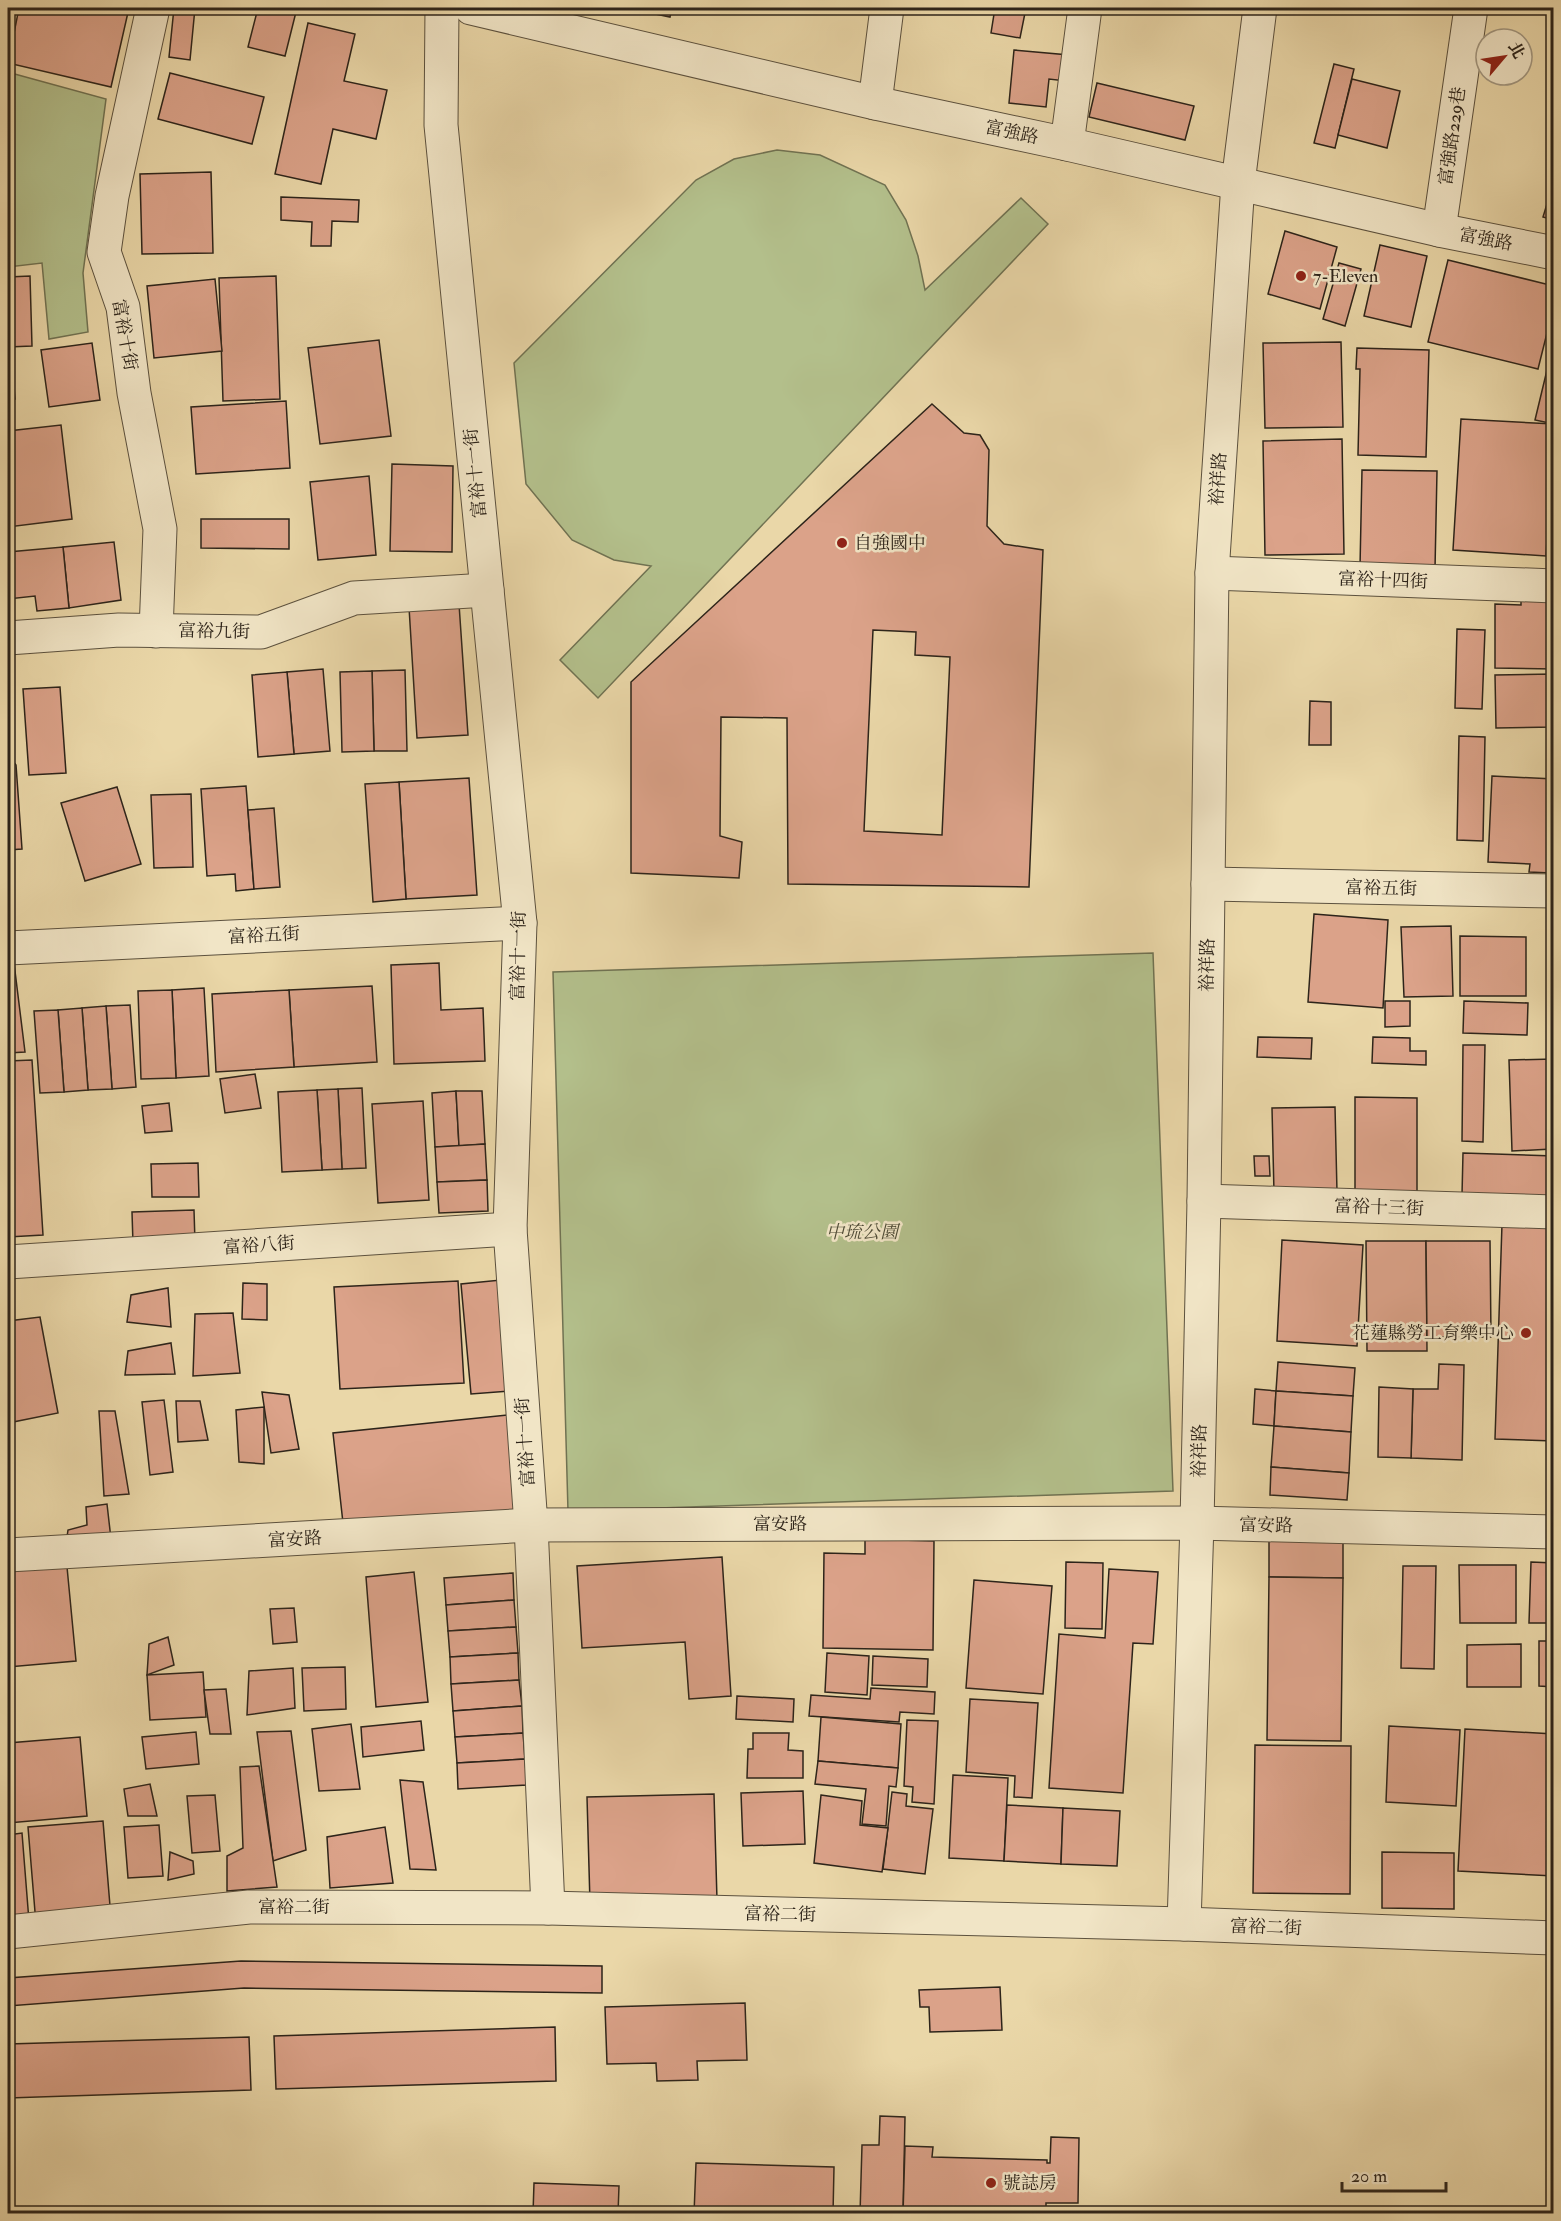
<svg xmlns="http://www.w3.org/2000/svg" width="1561" height="2221" font-family="'IM FELL Double Pica','Noto Serif TC',serif">
  <style>
    .green { fill: #b3bf8b; stroke: #707252; stroke-width: 1.5 }
    .building { fill: #dba289; stroke: #2d241a; stroke-width: 1.5; fill-rule: evenodd }
    .lines { fill: none; stroke-linecap: round; stroke-linejoin: round }
    .minor-casing { stroke: #5c513e; stroke-width: 35 }
    .minor { stroke: #f1e5c6; stroke-width: 33 }
    .poi-dot { fill: #8f2418; stroke: #f1e5c6; stroke-width: 2 }
    .labels { text-anchor: middle; stroke-width: 5; stroke-linejoin: round; paint-order: stroke }
    .street-label { font-size: 18px; fill: #2d241a; stroke: #f1e5c6 }
    .poi-label { font-size: 18px; fill: #2d241a; stroke: #f1e5c6; text-anchor: start }
    .park-label { font-size: 18px; font-style: italic; fill: #4e4b36; stroke: #f1e5c6 }
  </style>
  <rect width="100%" height="100%" fill="#ead7a8"/>
  <filter id="stains"><feTurbulence type="fractalNoise" baseFrequency=".00333" numOctaves="4"/><feColorMatrix values="0 0 0 0 .2 0 0 0 0 .09 0 0 0 0 .02 0 0 0 .5 -.17"/></filter>
  <radialGradient id="worn" r=".72"><stop offset=".6" stop-color="#630" stop-opacity="0"/><stop offset="1" stop-color="#630" stop-opacity=".3"/></radialGradient>
  <g class="green">
    <polygon points="11,73 106,99 83,273 88,332 49,339 42,263 8,267 8,90"/>
    <polygon points="777,150 820,155 885,185 906,220 918,256 925,290 1021,198 1048,224 598,698 560,660 651,566 614,560 572,540 526,484 514,363 696,180 734,159"/>
    <polygon points="1153,953 1173,1491 568,1511 553,972"/>
  </g>
  <g class="building">
    <polygon points="19,8 129,8 111,87 8,63"/>
    <polygon points="174,8 195,8 190,60 169,57"/>
    <polygon points="258,8 297,8 285,56 248,47"/>
    <polygon points="627,8 672,8 670,17"/>
    <polygon points="995,8 1026,8 1020,38 991,33"/>
    <polygon points="308,23 355,34 344,81 387,90 376,139 333,129 321,184 275,174"/>
    <polygon points="1014,50 1069,55 1066,81 1049,79 1046,107 1009,103"/>
    <polygon points="1334,64 1354,69 1335,148 1314,143"/>
    <polygon points="170,73 264,97 252,144 158,119"/>
    <polygon points="1352,79 1400,91 1387,148 1338,135"/>
    <polygon points="1097,83 1194,106 1185,140 1089,117"/>
    <polygon points="211,172 213,253 142,254 140,174"/>
    <polygon points="1554,181 1554,220 1543,217"/>
    <polygon points="281,197 359,200 358,222 332,221 331,246 311,246 312,222 281,220"/>
    <polygon points="1285,231 1337,247 1320,309 1268,294"/>
    <polygon points="1380,245 1427,256 1411,327 1364,316"/>
    <polygon points="1448,260 1554,286 1554,305 1538,369 1428,342"/>
    <polygon points="1339,263 1361,269 1345,326 1323,319"/>
    <polygon points="30,276 32,346 8,347 8,277"/>
    <polygon points="276,276 280,399 223,401 219,278"/>
    <polygon points="215,279 222,351 154,358 147,286"/>
    <polygon points="379,340 391,436 320,444 308,348"/>
    <polygon points="1554,340 1554,372 1547,370"/>
    <polygon points="1341,342 1343,427 1265,428 1263,343"/>
    <polygon points="92,343 100,400 49,407 41,350"/>
    <polygon points="1357,348 1429,350 1426,457 1358,455 1360,369 1356,369"/>
    <polygon points="1547,370 1554,372 1554,424 1535,420"/>
    <polygon points="8,377 13,377 15,399 8,399"/>
    <polygon points="286,401 290,468 196,474 191,407"/>
    <path d="M932 404 964 433 980 435 989 450 987 526 1004 544 1043 550 1029 887 788 884 787 718 721 717 720 836 742 842 739 878 631 873V682ZM873 630 916 632 915 655 950 657 942 835 864 831Z"/>
    <polygon points="1461,419 1554,424 1546,556 1453,550"/>
    <polygon points="61,425 72,519 8,527 8,431"/>
    <polygon points="1342,439 1344,554 1265,555 1263,441"/>
    <polygon points="392,464 453,466 452,552 390,551"/>
    <polygon points="1362,470 1437,471 1435,569 1360,567"/>
    <polygon points="369,476 376,555 318,560 310,482"/>
    <polygon points="201,519 289,519 289,549 201,548"/>
    <polygon points="114,542 121,600 69,608 63,547"/>
    <polygon points="63,547 69,608 37,611 35,596 8,599 8,552"/>
    <polygon points="1554,589 1554,669 1495,668 1495,604 1521,605 1521,597"/>
    <polygon points="459,604 468,735 417,738 409,607"/>
    <polygon points="1457,629 1485,630 1482,709 1455,708"/>
    <polygon points="323,669 330,751 294,754 287,672"/>
    <polygon points="405,670 407,751 374,751 372,671"/>
    <polygon points="372,671 374,751 342,752 340,672"/>
    <polygon points="287,672 294,754 258,757 252,675"/>
    <polygon points="1554,674 1554,727 1496,728 1495,675"/>
    <polygon points="8,675 11,722 8,722"/>
    <polygon points="60,687 66,773 29,775 23,689"/>
    <polygon points="1310,701 1331,702 1331,745 1309,745"/>
    <polygon points="1459,736 1485,737 1483,841 1457,840"/>
    <polygon points="8,755 16,765 22,849 8,850"/>
    <polygon points="1492,776 1554,779 1551,873 1529,872 1530,864 1488,862"/>
    <polygon points="469,778 477,895 406,899 399,782"/>
    <polygon points="399,782 406,899 373,902 365,784"/>
    <polygon points="246,786 254,889 236,891 235,874 207,876 201,789"/>
    <polygon points="117,787 141,864 85,881 61,803"/>
    <polygon points="191,794 193,867 154,868 151,795"/>
    <polygon points="274,808 280,887 254,889 248,810"/>
    <polygon points="8,878 10,878 12,940 8,940"/>
    <polygon points="1314,914 1388,920 1383,1008 1308,1002"/>
    <polygon points="1451,926 1453,996 1404,997 1401,927"/>
    <polygon points="1460,936 1526,937 1526,996 1460,996"/>
    <polygon points="14,963 25,1052 8,1053 8,965"/>
    <polygon points="439,963 441,1010 483,1008 485,1061 394,1064 391,965"/>
    <polygon points="372,986 377,1062 294,1067 289,990"/>
    <polygon points="204,988 209,1076 176,1078 172,990"/>
    <polygon points="172,990 176,1078 141,1079 138,991"/>
    <polygon points="289,990 294,1067 216,1072 212,994"/>
    <polygon points="1385,1001 1410,1001 1410,1026 1385,1027"/>
    <polygon points="1464,1001 1528,1003 1527,1035 1463,1033"/>
    <polygon points="1548,1002 1554,1002 1554,1058 1549,1058"/>
    <polygon points="130,1005 136,1087 112,1089 106,1006"/>
    <polygon points="106,1006 112,1089 88,1090 82,1008"/>
    <polygon points="82,1008 88,1090 64,1092 58,1010"/>
    <polygon points="58,1010 64,1092 40,1093 34,1011"/>
    <polygon points="1258,1037 1312,1038 1311,1059 1257,1057"/>
    <polygon points="1373,1037 1410,1038 1410,1051 1426,1051 1426,1065 1372,1063"/>
    <polygon points="1463,1045 1485,1045 1483,1142 1462,1141"/>
    <polygon points="1554,1059 1554,1115 1551,1115 1552,1149 1512,1151 1509,1060"/>
    <polygon points="32,1060 43,1235 8,1237 8,1061"/>
    <polygon points="255,1074 261,1108 225,1113 220,1079"/>
    <polygon points="362,1088 366,1168 342,1169 338,1089"/>
    <polygon points="338,1089 342,1169 322,1170 317,1090"/>
    <polygon points="317,1090 322,1170 282,1172 278,1092"/>
    <polygon points="456,1091 459,1146 435,1147 432,1093"/>
    <polygon points="456,1091 482,1091 485,1144 459,1146"/>
    <polygon points="1355,1097 1417,1098 1417,1193 1355,1193"/>
    <polygon points="423,1101 429,1200 378,1203 372,1104"/>
    <polygon points="169,1103 172,1131 145,1133 142,1106"/>
    <polygon points="1335,1107 1337,1192 1274,1193 1272,1108"/>
    <polygon points="485,1144 487,1180 437,1182 435,1147"/>
    <polygon points="1463,1153 1554,1156 1554,1199 1462,1195"/>
    <polygon points="1254,1156 1269,1156 1270,1176 1255,1176"/>
    <polygon points="198,1163 199,1197 152,1197 151,1164"/>
    <polygon points="487,1180 488,1211 439,1213 437,1182"/>
    <polygon points="194,1210 195,1242 133,1244 132,1212"/>
    <polygon points="1502,1224 1554,1226 1554,1441 1495,1439"/>
    <polygon points="1282,1240 1363,1245 1357,1346 1277,1341"/>
    <polygon points="1366,1241 1426,1241 1427,1351 1367,1351"/>
    <polygon points="1426,1241 1490,1241 1491,1337 1427,1337"/>
    <polygon points="501,1280 510,1391 471,1394 461,1284"/>
    <polygon points="458,1281 464,1383 340,1389 334,1287"/>
    <polygon points="243,1283 267,1284 267,1320 242,1319"/>
    <polygon points="168,1288 171,1327 127,1322 131,1295"/>
    <polygon points="233,1313 240,1373 193,1376 195,1314"/>
    <polygon points="40,1317 58,1413 8,1423 8,1321"/>
    <polygon points="171,1343 175,1374 125,1375 128,1351"/>
    <polygon points="1278,1362 1355,1368 1353,1396 1276,1391"/>
    <polygon points="1439,1364 1464,1365 1462,1460 1411,1458 1413,1389 1438,1389"/>
    <polygon points="1379,1387 1413,1389 1411,1458 1378,1457"/>
    <polygon points="1255,1389 1276,1391 1274,1426 1253,1424"/>
    <polygon points="1276,1391 1353,1396 1351,1432 1274,1426"/>
    <polygon points="262,1392 289,1395 299,1449 271,1453"/>
    <polygon points="164,1400 173,1472 150,1475 142,1402"/>
    <polygon points="176,1401 200,1401 208,1440 178,1442"/>
    <polygon points="264,1407 264,1464 239,1462 236,1410"/>
    <polygon points="99,1411 115,1411 129,1494 104,1496"/>
    <polygon points="517,1414 528,1513 344,1532 333,1433"/>
    <polygon points="1274,1426 1351,1432 1349,1473 1271,1467"/>
    <polygon points="1271,1467 1349,1473 1347,1500 1270,1495"/>
    <polygon points="107,1504 111,1539 66,1544 68,1530 87,1525 86,1507"/>
    <polygon points="1269,1532 1343,1533 1343,1578 1269,1577"/>
    <polygon points="865,1539 934,1541 933,1650 823,1648 824,1553 865,1554"/>
    <polygon points="65,1546 76,1661 8,1667 8,1550"/>
    <polygon points="722,1557 731,1696 689,1699 685,1642 582,1648 577,1566"/>
    <polygon points="1066,1562 1103,1563 1102,1629 1065,1628"/>
    <polygon points="1531,1562 1554,1563 1554,1623 1529,1623"/>
    <polygon points="1459,1565 1516,1565 1516,1623 1460,1623"/>
    <polygon points="1403,1566 1436,1566 1434,1669 1401,1668"/>
    <polygon points="1109,1569 1158,1572 1153,1644 1133,1643 1123,1793 1049,1788 1059,1634 1105,1638"/>
    <polygon points="414,1572 428,1702 376,1707 366,1577"/>
    <polygon points="513,1573 514,1600 446,1605 444,1578"/>
    <polygon points="1269,1577 1343,1578 1341,1741 1267,1740"/>
    <polygon points="974,1580 1052,1586 1043,1694 966,1688"/>
    <polygon points="514,1600 516,1627 448,1631 446,1605"/>
    <polygon points="294,1608 297,1642 273,1644 270,1609"/>
    <polygon points="516,1627 518,1653 450,1657 448,1631"/>
    <polygon points="168,1637 174,1665 147,1675 149,1644"/>
    <polygon points="1539,1641 1554,1641 1554,1687 1539,1686"/>
    <polygon points="1521,1644 1521,1687 1467,1687 1467,1645"/>
    <polygon points="518,1653 519,1680 451,1684 450,1657"/>
    <polygon points="827,1653 869,1656 867,1695 825,1692"/>
    <polygon points="873,1656 928,1659 927,1687 872,1685"/>
    <polygon points="345,1667 346,1709 304,1711 302,1668"/>
    <polygon points="293,1668 295,1708 247,1715 249,1671"/>
    <polygon points="203,1672 206,1717 150,1720 147,1675"/>
    <polygon points="519,1680 522,1706 453,1711 451,1684"/>
    <polygon points="871,1688 935,1692 934,1714 900,1712 899,1722 809,1716 811,1695 870,1699"/>
    <polygon points="226,1689 231,1734 210,1734 204,1690"/>
    <polygon points="737,1696 794,1699 793,1722 736,1719"/>
    <polygon points="970,1699 1038,1703 1032,1798 1014,1797 1015,1776 966,1772"/>
    <polygon points="522,1706 523,1733 455,1737 453,1711"/>
    <polygon points="821,1717 901,1724 898,1768 818,1761"/>
    <polygon points="907,1720 938,1721 934,1804 912,1802 913,1787 904,1786"/>
    <polygon points="421,1721 424,1750 363,1757 361,1727"/>
    <polygon points="351,1724 360,1789 319,1791 312,1729"/>
    <polygon points="1389,1726 1460,1730 1456,1806 1386,1802"/>
    <polygon points="1465,1729 1554,1734 1554,1876 1458,1871"/>
    <polygon points="291,1731 306,1850 273,1861 257,1732"/>
    <polygon points="196,1732 199,1764 146,1769 142,1737"/>
    <polygon points="523,1733 525,1759 457,1763 455,1737"/>
    <polygon points="753,1733 789,1733 788,1750 803,1751 803,1778 747,1778 748,1749 753,1749"/>
    <polygon points="80,1737 87,1816 8,1823 8,1743"/>
    <polygon points="1255,1745 1351,1746 1350,1894 1253,1893"/>
    <polygon points="525,1759 527,1785 458,1789 457,1763"/>
    <polygon points="818,1761 898,1768 896,1787 889,1786 886,1826 862,1824 866,1789 815,1784"/>
    <polygon points="259,1766 277,1887 227,1891 227,1856 243,1848 240,1767"/>
    <polygon points="953,1775 1008,1778 1004,1861 949,1858"/>
    <polygon points="400,1780 423,1782 436,1870 410,1869"/>
    <polygon points="150,1784 157,1816 128,1816 124,1789"/>
    <polygon points="803,1791 805,1844 743,1846 741,1793"/>
    <polygon points="892,1792 907,1794 906,1806 933,1809 925,1874 883,1869"/>
    <polygon points="714,1794 717,1900 590,1903 587,1797"/>
    <polygon points="215,1795 220,1851 192,1853 187,1796"/>
    <polygon points="821,1795 862,1801 860,1825 888,1828 882,1872 814,1863"/>
    <polygon points="1007,1805 1063,1808 1061,1864 1004,1861"/>
    <polygon points="1063,1808 1120,1811 1117,1866 1061,1864"/>
    <polygon points="103,1821 111,1918 36,1924 28,1827"/>
    <polygon points="159,1825 163,1876 128,1878 124,1827"/>
    <polygon points="385,1827 393,1883 330,1888 327,1837"/>
    <polygon points="22,1833 29,1921 8,1923 8,1835"/>
    <polygon points="170,1852 193,1861 194,1874 168,1880"/>
    <polygon points="1382,1852 1454,1853 1454,1909 1382,1908"/>
    <polygon points="241,1961 602,1966 602,1993 244,1988 8,2006 8,1978"/>
    <polygon points="1000,1987 1002,2030 930,2032 929,2007 920,2007 919,1990"/>
    <polygon points="745,2003 747,2060 697,2061 698,2080 657,2081 656,2063 607,2064 605,2007"/>
    <polygon points="555,2027 556,2081 276,2089 274,2036"/>
    <polygon points="249,2037 251,2090 8,2098 8,2044"/>
    <polygon points="880,2116 905,2117 903,2214 860,2214 862,2145 879,2145"/>
    <polygon points="1051,2137 1079,2138 1078,2203 1046,2203 1046,2214 903,2214 905,2146 933,2147 932,2157 1047,2160 1047,2163 1050,2163"/>
    <polygon points="696,2163 834,2167 833,2214 694,2214"/>
    <polygon points="534,2183 619,2186 618,2214 533,2214"/>
    <polygon points="69,2210 69,2214 23,2214"/>
    <polygon points="277,2210 277,2214 241,2214 241,2213"/>
  </g>
  <g class="lines">
    <g class="minor-casing">
      <g id="minor">
        <polyline points="153,8 112,196 104,252 123,307 134,393 160,529 156,631"/>
        <polyline points="442,8 441,125 520,923 510,1229 531,1525 548,1908"/>
        <polyline points="471,8 875,103 1067,144 1439,230 1554,253"/>
        <polyline points="875,103 887,8"/>
        <polyline points="1067,144 1085,8"/>
        <polyline points="1439,230 1471,8"/>
        <polyline points="1212,573 1554,586"/>
        <polyline points="8,638 119,630 261,632 354,598 487,590"/>
        <polyline points="1208,884 1554,891"/>
        <polyline points="8,948 520,923"/>
        <polyline points="1204,1201 1554,1212"/>
        <polyline points="8,1262 510,1229"/>
        <polyline points="8,1555 531,1525 1197,1523 1554,1532"/>
        <polyline points="1184,1924 1197,1523 1204,1201 1212,573 1238,183 1260,8"/>
        <polyline points="8,1932 249,1907 548,1908 1184,1924 1554,1938"/>
      </g>
    </g>
    <use href="#minor" class="minor"/>
  </g>
  <g class="poi-dot">
    <circle cx="1301" cy="276" r="6"/>
    <circle cx="842" cy="543" r="6"/>
    <circle cx="1526" cy="1333" r="6"/>
    <circle cx="991" cy="2183" r="6"/>
  </g>
  <g class="labels">
    <g class="street-label">
      <text transform="translate(1012 132) rotate(12)" y="6">富強路</text>
      <text transform="translate(1452 136) rotate(-82)" y="6">富強路229巷</text>
      <text transform="translate(1486 239) rotate(11)" y="6">富強路</text>
      <text transform="translate(125 335) rotate(80)" y="6">富裕十街</text>
      <text transform="translate(475 473) rotate(-96)" y="6">富裕十一街</text>
      <text transform="translate(1218 479) rotate(-86)" y="6">裕祥路</text>
      <text transform="translate(1383 580) rotate(2)" y="6">富裕十四街</text>
      <text transform="translate(214 631) rotate(1)" y="6">富裕九街</text>
      <text transform="translate(1381 888) rotate(1)" y="6">富裕五街</text>
      <text transform="translate(264 935) rotate(-3)" y="6">富裕五街</text>
      <text transform="translate(518 956) rotate(-89)" y="6">富裕十一街</text>
      <text transform="translate(1207 965) rotate(-89)" y="6">裕祥路</text>
      <text transform="translate(1379 1207) rotate(2)" y="6">富裕十三街</text>
      <text transform="translate(259 1245) rotate(-4)" y="6">富裕八街</text>
      <text transform="translate(525 1442) rotate(-94)" y="6">富裕十一街</text>
      <text transform="translate(1199 1451) rotate(-89)" y="6">裕祥路</text>
      <text x="780" y="1530">富安路</text>
      <text transform="translate(1266 1525) rotate(1)" y="6">富安路</text>
      <text transform="translate(295 1539) rotate(-3)" y="6">富安路</text>
      <text x="294" y="1913">富裕二街</text>
      <text transform="translate(780 1914) rotate(1)" y="6">富裕二街</text>
      <text transform="translate(1266 1927) rotate(2)" y="6">富裕二街</text>
    </g>
    <g class="poi-label">
      <text x="1313" y="282">7-Eleven</text>
      <text x="854" y="549">自強國中</text>
      <text x="1514" y="1339" text-anchor="end">花蓮縣勞工育樂中心</text>
      <text x="1003" y="2189">號誌房</text>
    </g>
    <g class="park-label">
      <text x="862" y="1238">中琉公園</text>
    </g>
  </g>
  <rect width="1561" height="2221" fill="none" stroke="#ead7a8" stroke-width="30"/>
  <rect x="9" y="9" width="1543" height="2203" fill="none" stroke="#2d241a" stroke-width="3"/>
  <rect x="15" y="15" width="1531" height="2191" fill="none" stroke="#2d241a" stroke-width="1.5"/>
  <g transform="translate(1504 57) rotate(61)"><circle r="28" fill="#f1e5c6" stroke="#a39881" stroke-width="1.5"/>
  <path d="M0-4.5L10 22L0 15L-10 22Z" fill="#8f2418"/>
  <text y="-9" font-size="16" font-weight="bold" text-anchor="middle" fill="#2d241a">北</text>
  </g>
  <path d="M1342 2182v9h104v-9" fill="none" stroke="#2d241a" stroke-width="3"/>
  <text x="1351" y="2182" font-size="18" fill="#2d241a" stroke="#f1e5c6" stroke-width="4.5" paint-order="stroke">20 m</text>
  <rect width="100%" height="100%" filter="url(#stains)"/>
  <rect width="100%" height="100%" fill="url(#worn)"/>
</svg>
